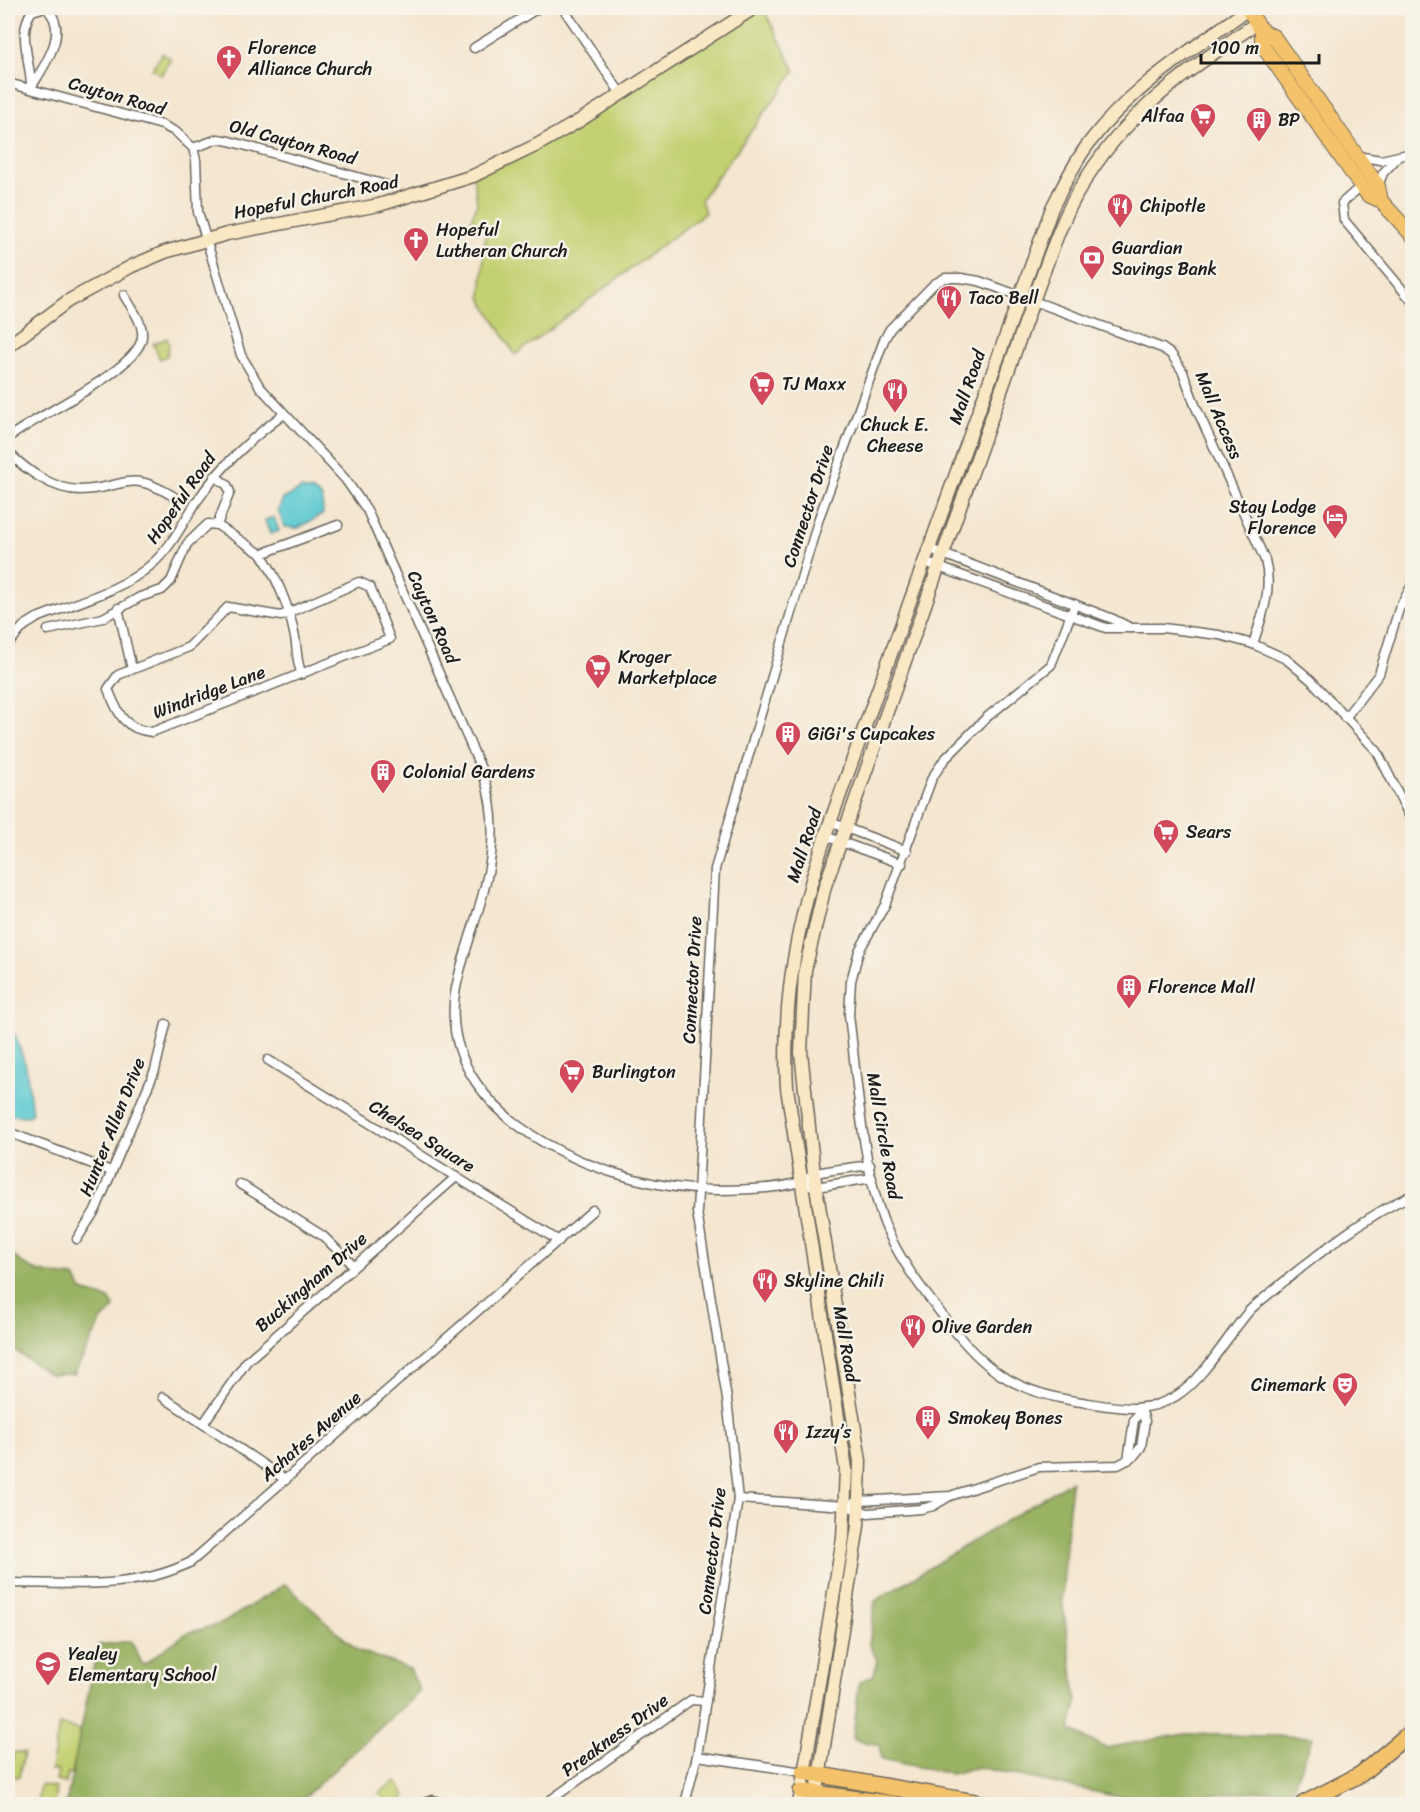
<svg xmlns="http://www.w3.org/2000/svg" width="1420" height="1812" font-family="Sriracha,sans-serif">
  <style>
    .green { fill: #c3d071; stroke: #707646; stroke-width: 1.5 }
    .forest { fill: #9ab263; stroke: #5b6740; stroke-width: 1.5 }
    .water { fill: #5cc9d1; stroke: #3c7276; stroke-width: 1.5 }
    .lines { fill: none; stroke-linecap: round; stroke-linejoin: round }
    .street-casing { stroke: #68635b; stroke-width: 11 }
    .secondary-casing { stroke: #68635b; stroke-width: 15 }
    .primary-casing { stroke: #68635b; stroke-width: 16 }
    .highway-casing { stroke: #68635b; stroke-width: 18 }
    .street { stroke: #fff; stroke-width: 8 }
    .secondary { stroke: #fae7c3; stroke-width: 12 }
    .primary { stroke: #f3c26a; stroke-width: 14 }
    .highway { stroke: #f3c26a; stroke-width: 15 }
    .labels { text-anchor: middle; stroke-width: 5; stroke-linejoin: round; paint-order: stroke }
    .poi-label { font-size: 18px; fill: #1c1c1c; stroke: #f7f3e8; text-anchor: start }
    .street-label { font-size: 18px; fill: #1c1c1c; stroke: #f7f3e8 }
  </style>
  <rect width="100%" height="100%" fill="#f7f3e8"/>
  <filter id="ink" filterUnits="userSpaceOnUse"><feTurbulence type="fractalNoise" baseFrequency=".0167" numOctaves="2"/><feDisplacementMap in="SourceGraphic" scale="12" xChannelSelector="R" yChannelSelector="G"/><feConvolveMatrix kernelMatrix="1 2 1 2 8 2 1 2 1" color-interpolation-filters="sRGB"/></filter>
  <filter id="wash" filterUnits="userSpaceOnUse"><feTurbulence type="fractalNoise" baseFrequency=".008" numOctaves="4" result="noise"/><feDisplacementMap in="SourceGraphic" scale="24" xChannelSelector="R" yChannelSelector="G"/><feGaussianBlur stdDeviation="1.35" result="paint"/><feColorMatrix in="noise" values="0 0 0 0 0 0 0 0 0 0 0 0 0 0 0 0 0 1.4 0 .05"/><feComposite in="paint" operator="in"/></filter>
  <g filter="url(#wash)">
    <rect width="100%" height="100%" fill="#f4e6cf"/>
    <g class="green">
      <polygon points="754,8 763,8 795,71 701,199 705,213 515,355 481,298 486,227 469,226 477,203 473,176 515,156"/>
      <polygon points="162,53 171,59 161,75 152,69"/>
      <polygon points="167,338 169,343 167,356 160,359 153,344"/>
      <polygon points="59,1725 81,1730 72,1774 68,1773 66,1783 56,1781 58,1771 51,1770"/>
      <polygon points="14,1752 24,1753 19,1777 9,1776"/>
      <polygon points="396,1781 406,1796 394,1804 388,1804 379,1793"/>
      <polygon points="40,1785 56,1788 54,1804 37,1804"/>
    </g>
    <g class="forest">
      <path d="M10 1252C31 1274 46 1274 75 1277L82 1291 109 1299 115 1308 102 1320 74 1374H49L8 1346V1253Z"/>
      <polygon points="1071,1481 1062,1599 1077,1703 1070,1730 1106,1748 1185,1734 1313,1737 1292,1789 1133,1800 978,1767 951,1774 881,1759 879,1745 853,1740 859,1682 874,1675 877,1660 869,1645 875,1601"/>
      <polygon points="285,1584 357,1650 410,1669 420,1691 297,1804 66,1804 98,1645 131,1641 143,1665 185,1634 223,1623"/>
    </g>
    <g class="water">
      <polygon points="301,489 313,491 322,498 323,514 298,528 284,527 278,510 283,499"/>
      <polygon points="274,517 279,531 270,534 265,520"/>
      <polygon points="15,1035 26,1066 32,1113 29,1116 8,1115 8,1043 9,1037"/>
    </g>
  </g>
  <g filter="url(#ink)">
    <g class="lines">
      <g class="street-casing">
        <g id="street">
          <polyline points="50,8 70,8"/>
          <polyline points="563,8 621,94"/>
          <polyline points="474,48 538,8"/>
          <path d="M8 83 162 125 176 132 193 148 196 160 198 212 241 355 260 387 345 479 367 510 483 773C505 839 485 887 466 950 461 967 455 985 454 1003 445 1126 617 1191 718 1190 741 1190 778 1189 800 1182 805 1180 810 1175 816 1173 833 1169 852 1168 870 1165"/>
          <path d="M32 86C46 63 70 30 46 8"/>
          <path d="M31 89C32 64 16 33 32 11L42 8"/>
          <polyline points="193,148 218,139 229,141 386,185"/>
          <polyline points="1357,156 1381,160 1412,153"/>
          <polyline points="1361,186 1342,203 1344,220 1412,301"/>
          <polyline points="1378,186 1383,173 1397,158"/>
          <path d="M8 438C35 416 139 370 142 337 144 323 130 306 124 295"/>
          <path d="M8 452C26 470 53 490 80 490 126 489 126 468 173 496"/>
          <polyline points="215,476 227,485 230,492 217,525"/>
          <polyline points="930,549 1113,619 1131,628"/>
          <path d="M261 554C276 575 289 607 294 633 298 647 295 660 302 674"/>
          <polyline points="925,562 1106,628 1163,628 1219,635 1253,644 1286,659 1311,680 1377,751 1412,821"/>
          <path d="M359 582 370 587 390 639 152 732C123 729 118 713 108 689L118 675 189 647 228 607 281 616Z"/>
          <path d="M1075 604 1051 665 986 718 944 760 932 778 885 905 859 951 851 981 849 1015C857 1078 862 1167 885 1225 899 1260 923 1290 946 1320 983 1369 1013 1391 1075 1401 1111 1406 1144 1416 1176 1396 1205 1378 1227 1336 1250 1310 1259 1301 1271 1293 1281 1284 1321 1252 1365 1216 1412 1195"/>
          <polyline points="118,608 132,669"/>
          <polyline points="48,630 103,618 140,597 162,590 171,581 187,544 208,524 217,525 261,554 338,525"/>
          <path d="M8 644 24 626 37 618C72 604 124 590 152 564 172 547 183 522 197 501 222 465 249 440 284 414"/>
          <polyline points="1345,718 1379,674 1399,609 1412,585"/>
          <polyline points="830,822 907,851"/>
          <polyline points="825,836 902,864"/>
          <polyline points="268,1060 559,1241"/>
          <polyline points="8,1132 111,1171"/>
          <polyline points="800,1182 816,1187 872,1178"/>
          <polyline points="240,1184 323,1236 354,1266"/>
          <polyline points="77,1239 96,1209 155,1070 166,1024"/>
          <polyline points="163,1397 286,1480"/>
          <polyline points="203,1424 247,1361 456,1177"/>
          <polyline points="1128,1460 1134,1420 1141,1409"/>
          <polyline points="738,1499 846,1506 868,1513 921,1509 933,1506 948,1497"/>
          <polyline points="846,1506 859,1501 950,1496 1039,1467 1118,1465 1133,1457 1141,1447 1145,1421 1141,1409"/>
          <path d="M8 1583C70 1583 134 1591 191 1562L593 1210"/>
          <polyline points="697,1756 803,1772"/>
          <polyline points="420,1804 433,1800 447,1804"/>
          <polyline points="545,1804 691,1700 706,1701"/>
          <path d="M685 1804 697 1756 738 1499 727 1399 697 1212 715 869 819 518 884 340 890 329 934 284 945 278H961L979 281 1162 348 1172 355 1183 372 1195 405 1265 560C1273 590 1262 616 1253 644"/>
        </g>
      </g>
      <g class="secondary-casing">
        <g id="secondary">
          <polyline points="8,346 68,301 132,266 165,252 227,234 379,205 473,176 537,145 579,121 754,8"/>
          <path d="M799 1804 843 1538 846 1469 787 1088C782 996 798 918 827 831L1052 208C1063 186 1074 163 1089 143 1131 87 1192 50 1248 9"/>
          <path d="M815 1804 858 1526 860 1461 814 1174 801 1052 805 970 825 886 1033 301C1045 270 1055 237 1070 207 1113 121 1180 76 1257 23"/>
        </g>
      </g>
      <g class="primary-casing">
        <g id="primary">
          <polyline points="1247,8 1262,31 1262,45 1361,186 1368,195 1381,201 1412,235"/>
          <polyline points="1262,31 1274,37 1378,186 1381,201"/>
        </g>
      </g>
      <g class="highway-casing">
        <g id="highway">
          <polyline points="803,1772 987,1804"/>
          <polyline points="801,1791 895,1804"/>
          <polyline points="1303,1804 1361,1774 1412,1731"/>
        </g>
      </g>
      <use href="#street" class="street"/>
      <use href="#secondary" class="secondary"/>
      <use href="#primary" class="primary"/>
      <use href="#highway" class="highway"/>
    </g>
  </g>
  <defs>
    <g id="church-pin" transform="scale(1.35)"><path d="M0 17L-7.5 6A9.5 9.5 0 1 1 7.5 6Z" fill="#d1495b" stroke="#f7f3e8"/><path d="M-1.2-6h2.4v3.5h3.3v2.4h-3.3V6h-2.4V-.1h-3.3v-2.4h3.3Z" fill="#fff"/></g>
    <g id="supermarket-pin" transform="scale(1.35)"><path d="M0 17L-7.5 6A9.5 9.5 0 1 1 7.5 6Z" fill="#d1495b" stroke="#f7f3e8"/><path d="M-6-5.5h2.5l.6 2H6L4.5 2H-2.5L-4.4-4H-6ZM-1.5 3.2a1.3 1.3 0 1 0 .1 0ZM3 3.2a1.3 1.3 0 1 0 .1 0Z" fill="#fff"/></g>
    <g id="building-pin" transform="scale(1.35)"><path d="M0 17L-7.5 6A9.5 9.5 0 1 1 7.5 6Z" fill="#d1495b" stroke="#f7f3e8"/><path d="M-4-6H4V6H1V3H-1V6H-4ZM-2.5-4.3h1.7v1.8h-1.7ZM.8-4.3h1.7v1.8H.8ZM-2.5-1h1.7V.8h-1.7ZM.8-1h1.7V.8H.8Z" fill="#fff"/></g>
    <g id="restaurant-pin" transform="scale(1.35)"><path d="M0 17L-7.5 6A9.5 9.5 0 1 1 7.5 6Z" fill="#d1495b" stroke="#f7f3e8"/><path d="M-5-6h1v4h1v-4h1v4h1v-4h1v5L-1.5 .5V6h-2V.5L-5-1ZM5-6V6H3V1.5H1.5Q1.5-4 5-6Z" fill="#fff"/></g>
    <g id="bank-pin" transform="scale(1.35)"><path d="M0 17L-7.5 6A9.5 9.5 0 1 1 7.5 6Z" fill="#d1495b" stroke="#f7f3e8"/><path d="M-6-4H6V4H-6ZM0-2.3a2.3 2.3 0 1 0 0 4.6a2.3 2.3 0 1 0 0-4.6Z" fill="#fff"/></g>
    <g id="hotel-pin" transform="scale(1.35)"><path d="M0 17L-7.5 6A9.5 9.5 0 1 1 7.5 6Z" fill="#d1495b" stroke="#f7f3e8"/><path d="M-6-4.5h1.5V1H6V5H4.5V3h-9V5H-6ZM-4 0a1.8 1.8 0 1 1 3.6 0ZM.5 0V-2.5h3Q6-2.5 6 0Z" fill="#fff"/></g>
    <g id="theatre-pin" transform="scale(1.35)"><path d="M0 17L-7.5 6A9.5 9.5 0 1 1 7.5 6Z" fill="#d1495b" stroke="#f7f3e8"/><path d="M-5-5.5Q0-4 5-5.5V0Q5 5 0 6Q-5 5-5 0ZM-3.3-2.5H-1v1.5H-3.3ZM1-2.5H3.3v1.5H1ZM-2.8 1Q0 5.5 2.8 1Z" fill="#fff"/></g>
    <g id="school-pin" transform="scale(1.35)"><path d="M0 17L-7.5 6A9.5 9.5 0 1 1 7.5 6Z" fill="#d1495b" stroke="#f7f3e8"/><path d="M0-5L7-2L0 1L-7-2ZM-4 1L0 2.5L4 1V4Q0 6-4 4Z" fill="#fff"/></g>
  </defs>
  <g fill-rule="evenodd">
    <use href="#church-pin" x="229" y="58"/>
    <use href="#supermarket-pin" x="1203" y="116"/>
    <use href="#building-pin" x="1259" y="120"/>
    <use href="#restaurant-pin" x="1120" y="206"/>
    <use href="#church-pin" x="416" y="240"/>
    <use href="#bank-pin" x="1092" y="258"/>
    <use href="#restaurant-pin" x="949" y="298"/>
    <use href="#supermarket-pin" x="762" y="384"/>
    <use href="#restaurant-pin" x="895" y="391"/>
    <use href="#hotel-pin" x="1335" y="517"/>
    <use href="#supermarket-pin" x="598" y="667"/>
    <use href="#building-pin" x="788" y="734"/>
    <use href="#building-pin" x="383" y="772"/>
    <use href="#supermarket-pin" x="1166" y="832"/>
    <use href="#building-pin" x="1129" y="987"/>
    <use href="#supermarket-pin" x="572" y="1072"/>
    <use href="#restaurant-pin" x="765" y="1281"/>
    <use href="#restaurant-pin" x="913" y="1327"/>
    <use href="#theatre-pin" x="1345" y="1385"/>
    <use href="#building-pin" x="928" y="1418"/>
    <use href="#restaurant-pin" x="786" y="1432"/>
    <use href="#school-pin" x="48" y="1664"/>
  </g>
  <g class="labels">
    <g class="poi-label">
      <text x="248" y="54">Florence<tspan x="248" dy="21">Alliance Church</tspan></text>
      <text x="1184" y="122" text-anchor="end">Alfaa</text>
      <text x="1278" y="126">BP</text>
      <text x="1140" y="212">Chipotle</text>
      <text x="436" y="236">Hopeful<tspan x="436" dy="21">Lutheran Church</tspan></text>
      <text x="1112" y="254">Guardian<tspan x="1112" dy="21">Savings Bank</tspan></text>
      <text x="968" y="304">Taco Bell</text>
      <text x="782" y="390">TJ Maxx</text>
      <text x="895" y="431" text-anchor="middle">Chuck E.<tspan x="895" dy="21">Cheese</tspan></text>
      <text x="1316" y="513" text-anchor="end">Stay Lodge<tspan x="1316" dy="21">Florence</tspan></text>
      <text x="618" y="663">Kroger<tspan x="618" dy="21">Marketplace</tspan></text>
      <text x="808" y="740">GiGi's Cupcakes</text>
      <text x="403" y="778">Colonial Gardens</text>
      <text x="1186" y="838">Sears</text>
      <text x="1148" y="993">Florence Mall</text>
      <text x="592" y="1078">Burlington</text>
      <text x="784" y="1287">Skyline Chili</text>
      <text x="932" y="1333">Olive Garden</text>
      <text x="1326" y="1391" text-anchor="end">Cinemark</text>
      <text x="948" y="1424">Smokey Bones</text>
      <text x="806" y="1438">Izzy’s</text>
      <text x="68" y="1660">Yealey<tspan x="68" dy="21">Elementary School</tspan></text>
    </g>
    <g class="street-label">
      <text transform="translate(117 96) rotate(16)" y="6">Cayton Road</text>
      <text transform="translate(293 142) rotate(15)" y="6">Old Cayton Road</text>
      <text transform="translate(316 197) rotate(-11)" y="6">Hopeful Church Road</text>
      <text transform="translate(967 387) rotate(-71)" y="6">Mall Road</text>
      <text transform="translate(1219 415) rotate(67)" y="6">Mall Access</text>
      <text transform="translate(181 498) rotate(-55)" y="6">Hopeful Road</text>
      <text transform="translate(808 506) rotate(-72)" y="6">Connector Drive</text>
      <text transform="translate(433 617) rotate(66)" y="6">Cayton Road</text>
      <text transform="translate(209 692) rotate(-21)" y="6">Windridge Lane</text>
      <text transform="translate(804 845) rotate(-72)" y="6">Mall Road</text>
      <text transform="translate(692 980) rotate(-87)" y="6">Connector Drive</text>
      <text transform="translate(112 1127) rotate(-68)" y="6">Hunter Allen Drive</text>
      <text transform="translate(422 1136) rotate(32)" y="6">Chelsea Square</text>
      <text transform="translate(884 1136) rotate(80)" y="6">Mall Circle Road</text>
      <text transform="translate(311 1282) rotate(-41)" y="6">Buckingham Drive</text>
      <text transform="translate(846 1344) rotate(80)" y="6">Mall Road</text>
      <text transform="translate(311 1436) rotate(-41)" y="6">Achates Avenue</text>
      <text transform="translate(712 1551) rotate(-83)" y="6">Connector Drive</text>
      <text transform="translate(615 1735) rotate(-36)" y="6">Preakness Drive</text>
    </g>
  </g>
  <rect width="1420" height="1812" fill="none" stroke="#f7f3e8" stroke-width="30"/>
  <path d="M1201 54v9h118v-9" fill="none" stroke="#1c1c1c" stroke-width="3"/>
  <text x="1210" y="54" font-size="18" fill="#1c1c1c" stroke="#f7f3e8" stroke-width="4.5" paint-order="stroke">100 m</text>
</svg>
